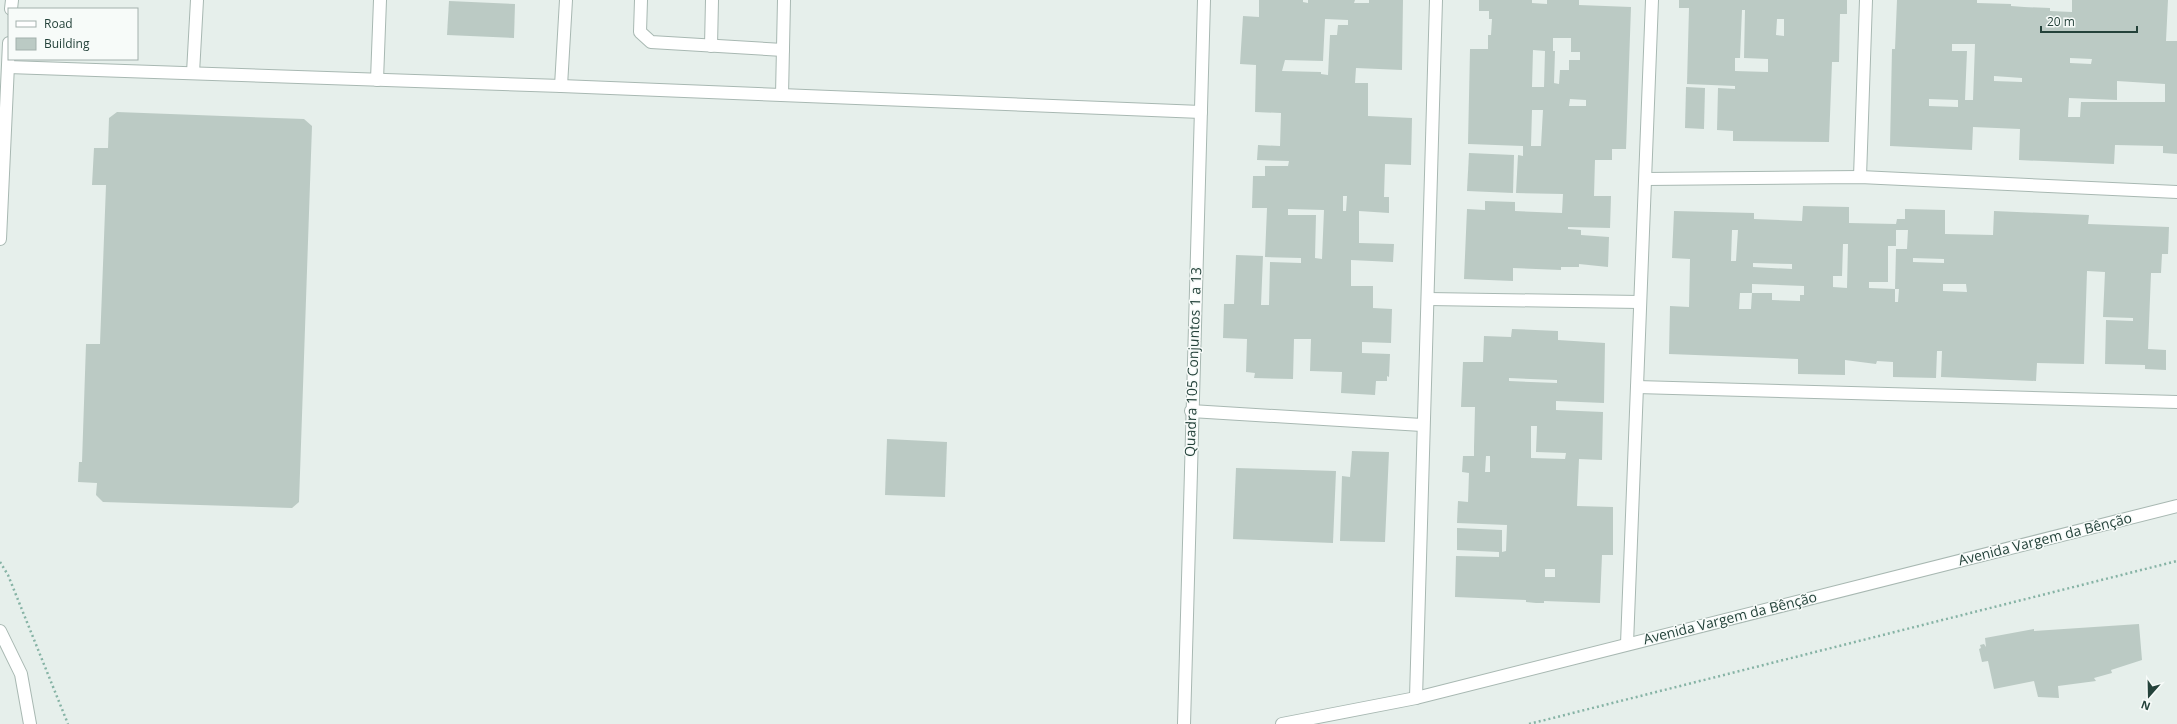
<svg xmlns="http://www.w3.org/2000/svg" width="2177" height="724" font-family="'Open Sans',sans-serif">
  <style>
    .building { fill: #bbcac4; fill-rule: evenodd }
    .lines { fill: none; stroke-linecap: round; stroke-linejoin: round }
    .minor-casing { stroke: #a8b8b2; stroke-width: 14 }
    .path { stroke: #86b3a5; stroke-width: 2.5; stroke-dasharray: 2 3; stroke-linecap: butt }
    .minor { stroke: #fff; stroke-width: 12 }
    .labels { text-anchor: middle; stroke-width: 3; stroke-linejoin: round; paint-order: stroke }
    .street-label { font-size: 14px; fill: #24423a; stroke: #f7fbf9 }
  </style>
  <rect width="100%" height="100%" fill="#e6efeb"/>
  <g class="building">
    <path d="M1259 0H1303V2L1308 3V0H1355L1354 3H1369V0H1403L1402 70 1356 68 1355 83H1368V116L1412 118 1411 165 1385 164 1384 197H1389V213L1359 211V243L1394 244 1393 262 1351 260V286H1373V308L1392 309 1391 343 1362 342V353L1390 354 1389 377 1387 376V381H1376L1375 395 1341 393 1342 372 1310 371 1311 339H1294L1293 379 1254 378 1255 373 1246 372 1247 339 1223 338 1224 304H1234L1236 255 1263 256 1261 305H1269L1270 262 1301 263V258L1265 257 1267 208H1252L1253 176H1265V166H1288L1289 161 1257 160 1258 145 1280 146 1281 113 1255 112 1256 65 1240 64 1243 16 1259 17ZM1325 19 1348 20V25H1338L1337 35H1330L1328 75 1321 74V72L1282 71 1285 60 1323 61ZM1343 196H1347L1346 211H1343ZM1288 209 1324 210 1322 259 1315 258 1316 215H1288Z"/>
    <path d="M1479 0H1532V3L1547 4V0H1579V5L1631 7 1626 149H1612V160H1595L1594 196H1611L1610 228 1568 227V229L1581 230V235L1609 237 1608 267 1579 264V267H1561V270L1513 268V281L1464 279 1467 209 1485 210V201L1515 202V211L1562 213 1563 194 1516 193 1518 155 1523 156V146L1468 144 1470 49H1488V35H1491L1492 19H1489V11H1479ZM1553 38H1571V52H1580V60H1569V70H1560L1559 84 1554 83 1555 51H1553ZM1533 50 1545 51 1544 87H1532ZM1570 99 1586 100V106H1569ZM1532 110H1543L1541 146H1531Z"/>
    <path d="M1679 0H1847V14H1840L1839 62H1832L1829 142 1733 141V131L1717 130 1718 88 1735 89V86L1687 84 1689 8H1679ZM1742 10H1745L1744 58 1768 59V72L1735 71V58H1740ZM1777 19H1784V36L1776 35Z"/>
    <path d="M1897 0H1977V3L2011 4V6L2024 7 2050 8V11L2072 12V0H2168L2166 41H2177V154L2163 153V146L2115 145 2114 164 2019 160 2020 129 1973 127 1972 150 1890 146 1892 49H1895ZM1952 44H1975L1973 100H1965L1967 51H1952ZM2070 58 2092 59 2091 64 2070 63ZM1994 76 2022 78V82L1994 81ZM2117 81 2165 84V102H2081L2080 117H2068L2069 98 2117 100ZM1929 99 1958 100V107L1929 106Z"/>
    <polygon points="449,1 515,4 514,38 447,35"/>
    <polygon points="1686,87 1705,88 1704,129 1685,128"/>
    <polygon points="117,112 304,119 312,126 299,502 292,508 103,502 96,495 97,483 78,482 79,462 82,462 86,344 100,344 106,185 92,185 94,148 108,148 109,118"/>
    <polygon points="1469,153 1514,155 1513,193 1467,191"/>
    <path d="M1803 206 1849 207V223L1896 224 1897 219H1905V209L1945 210V234L1993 235 1994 211 2089 215 2088 224 2169 227 2168 254H2162L2161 273H2151L2148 349 2166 350V370L2145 369V365L2105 364 2106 320 2133 321V318L2103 317 2105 272 2087 271 2084 364 2037 363 2036 381 1941 377 1942 351H1937L1936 378 1893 377V362L1877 361 1876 364 1845 360V375L1798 374V359L1669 354 1670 306 1689 307 1690 259 1672 258 1674 211 1754 213V219L1802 221ZM1732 230H1738L1736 261H1731ZM1896 230H1908L1907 249H1896L1895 289 1869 288V282H1888V246H1896ZM1843 244H1848L1847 288 1833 287V276H1842ZM1913 258 1944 259V263L1913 262ZM1753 263 1792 264V269L1753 267ZM1752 284 1804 286V295H1800V301L1772 300V293H1752L1751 309H1739L1740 293H1752ZM1943 284H1966L1967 292 1943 291ZM1895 289H1899L1898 302H1895Z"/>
    <path d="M1512 329 1558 331V340L1605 343 1604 403 1556 401V410L1603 412 1602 460 1579 459 1577 506 1613 507V555H1602L1600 603 1544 601V603H1536L1526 602V600L1455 597 1456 556 1499 557V552L1457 550V528L1502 530V552L1506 551 1507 525 1457 523 1458 501 1468 502 1469 473 1462 472 1463 456H1474V447L1475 407H1461L1463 362H1483L1484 336 1511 337ZM1509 378 1557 380V383L1509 381ZM1531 426H1537L1536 452 1566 453 1565 459 1531 458ZM1486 456H1490V472H1485ZM1545 569H1555V577H1545Z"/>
    <polygon points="887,439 947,442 945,497 885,495"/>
    <polygon points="1352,451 1389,452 1385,542 1340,541 1342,476 1350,477"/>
    <polygon points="1236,468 1336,471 1333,543 1233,539"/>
    <polygon points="2139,624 2142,660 2111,670 2112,673 2094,678 2096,681 2058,686 2059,698 2038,697 2034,681 1994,689 1988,661 1982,662 1979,649 1981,648 1980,645 1984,644 1986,647 1985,638 2034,629 2034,631"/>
  </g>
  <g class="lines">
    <g class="minor-casing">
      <g id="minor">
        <polyline points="641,0 640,32 651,42 783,50"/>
        <polyline points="11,9 12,0"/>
        <polyline points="711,46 712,0"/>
        <polyline points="8,67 561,86 1201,112"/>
        <polyline points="193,73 197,0"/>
        <polyline points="377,80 380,0"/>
        <polyline points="561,86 566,0"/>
        <polyline points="782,95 784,0"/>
        <polyline points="1860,177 1866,0"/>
        <polyline points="1646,179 1860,177 2177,192"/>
        <polyline points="0,239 9,43"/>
        <polyline points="1428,299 1640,302"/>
        <polyline points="1637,387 2177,402"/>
        <polyline points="1191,411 1422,425"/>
        <polyline points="0,631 21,674 30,724"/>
        <polyline points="1627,644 1652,0"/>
        <polyline points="1416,698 1436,0"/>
        <polyline points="1184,724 1204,0"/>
        <polyline points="1282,724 1416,698 2177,506"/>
      </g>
    </g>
    <g class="path">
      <polyline points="0,562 8,575 68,724"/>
      <polyline points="1529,724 2177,561"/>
    </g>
    <use href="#minor" class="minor"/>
  </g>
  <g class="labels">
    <g class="street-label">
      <text transform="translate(1193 362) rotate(-88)" y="5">Quadra 105 Conjuntos 1 a 13</text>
      <text transform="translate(2045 539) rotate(-14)" y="5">Avenida Vargem da Bênção</text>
      <text transform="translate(1730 618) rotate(-14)" y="5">Avenida Vargem da Bênção</text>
    </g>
  </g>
  <rect x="8" y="8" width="130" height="52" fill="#f7fbf9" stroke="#a3b1ad"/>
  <rect x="16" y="21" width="20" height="6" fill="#ffffff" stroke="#a3b1ad"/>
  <text x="44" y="28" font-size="12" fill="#24423a">Road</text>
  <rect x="16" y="38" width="20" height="12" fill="#bbcac4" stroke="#a3b1ad"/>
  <text x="44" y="48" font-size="12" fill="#24423a">Building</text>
  <g transform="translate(2149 696) rotate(200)" stroke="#f7fbf9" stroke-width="3" paint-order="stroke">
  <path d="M0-3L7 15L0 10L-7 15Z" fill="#24423a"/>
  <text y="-6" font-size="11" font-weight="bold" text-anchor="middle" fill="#24423a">N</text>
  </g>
  <path d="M2041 26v6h96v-6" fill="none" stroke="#24423a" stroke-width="2"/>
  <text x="2047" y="26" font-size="12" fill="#24423a" stroke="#f7fbf9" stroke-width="3" paint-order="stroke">20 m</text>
</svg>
